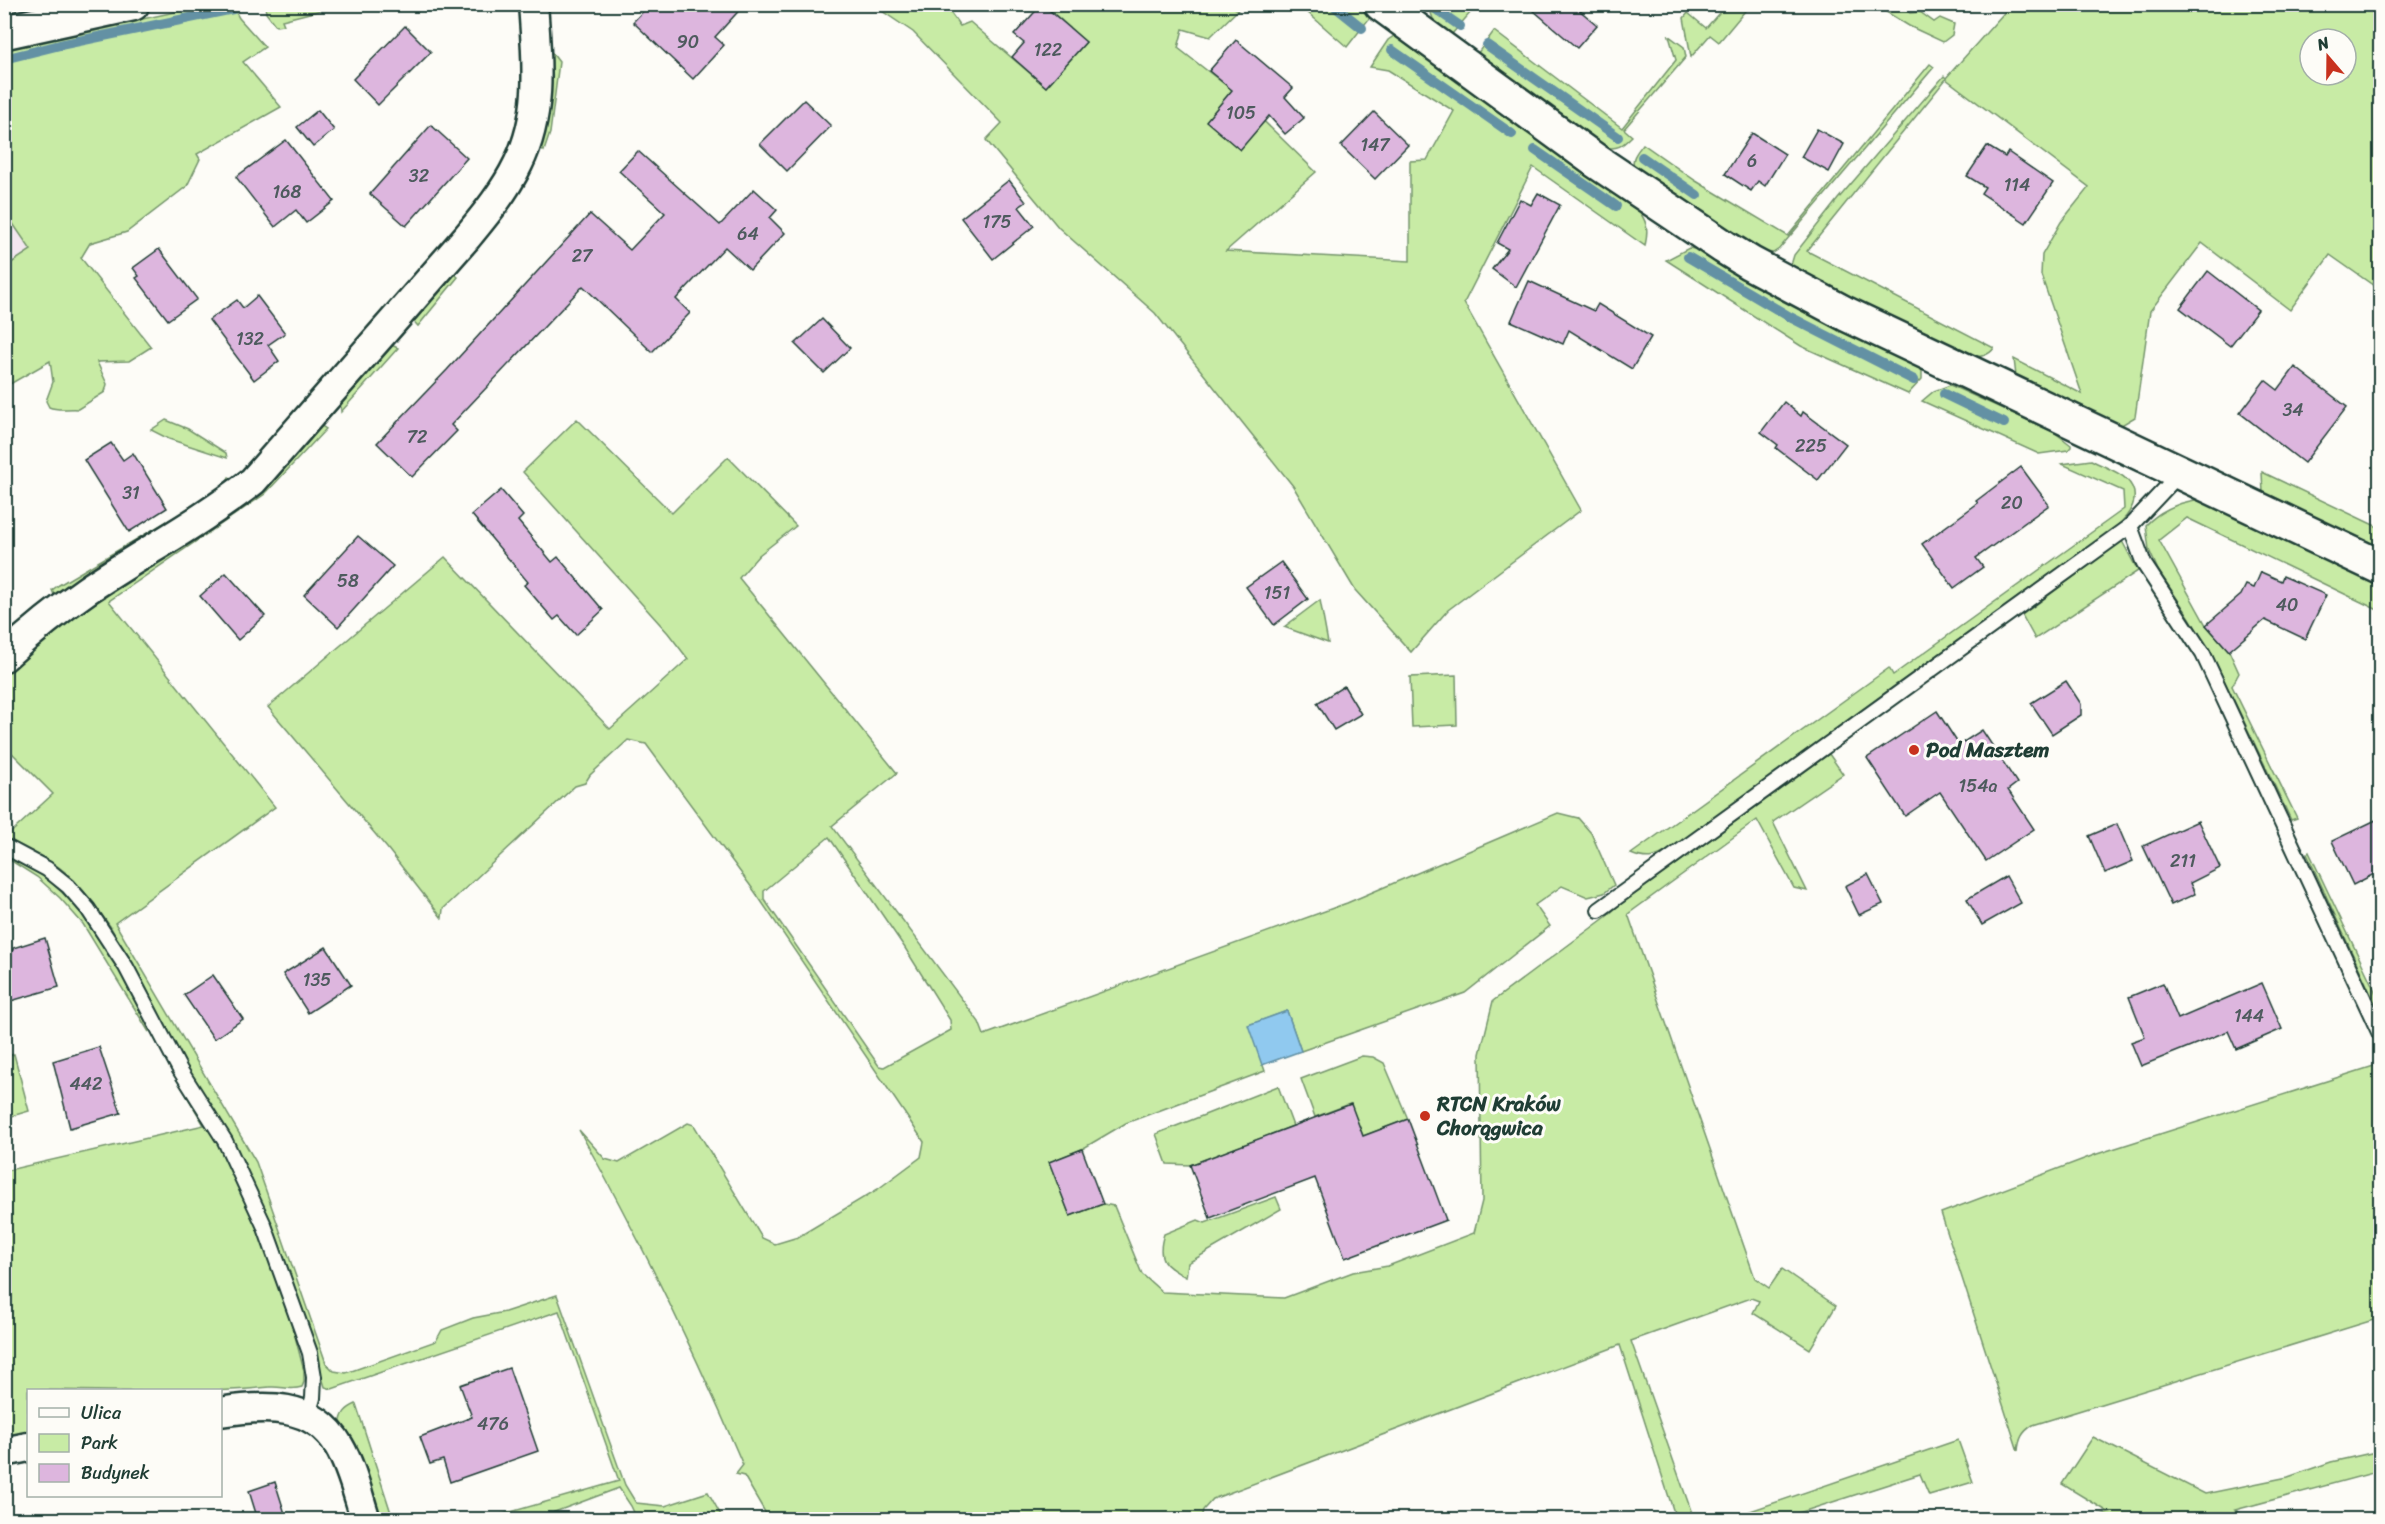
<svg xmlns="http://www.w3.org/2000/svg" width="2385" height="1524" font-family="Sriracha,sans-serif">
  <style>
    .built { fill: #f3e7f0 }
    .green { fill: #c8eba5; stroke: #74946c; stroke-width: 1.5; fill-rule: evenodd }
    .water { fill: #90c9ef; stroke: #6391a4; stroke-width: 1.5 }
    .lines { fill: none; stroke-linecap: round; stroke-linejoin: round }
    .stream { stroke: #6391a4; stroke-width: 10 }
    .building { fill: #ddb6de; stroke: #1f3d34; stroke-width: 1.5 }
    .service-casing { stroke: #1f3d34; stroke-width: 18 }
    .minor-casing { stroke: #1f3d34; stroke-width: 33 }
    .tertiary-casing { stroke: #1f3d34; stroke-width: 38 }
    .service { stroke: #fdfcf7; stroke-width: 14 }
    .minor { stroke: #fdfcf7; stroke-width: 28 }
    .tertiary { stroke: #fdfcf7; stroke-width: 33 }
    .poi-dot { fill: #c8321e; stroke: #fdfcf7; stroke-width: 2 }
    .labels { text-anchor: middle; stroke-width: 6; stroke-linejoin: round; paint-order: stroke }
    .number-label { font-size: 18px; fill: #4e5b5e }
    .poi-label { font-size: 21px; font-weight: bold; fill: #1f3d34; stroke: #fdfcf7; text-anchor: start }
  </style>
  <rect width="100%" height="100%" fill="#fdfcf7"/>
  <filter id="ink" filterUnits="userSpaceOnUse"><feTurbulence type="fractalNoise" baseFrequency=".0167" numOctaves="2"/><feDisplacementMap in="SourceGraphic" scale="12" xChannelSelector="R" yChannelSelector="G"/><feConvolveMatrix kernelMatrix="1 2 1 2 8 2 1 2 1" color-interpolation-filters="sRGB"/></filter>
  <g filter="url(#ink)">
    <polygon class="built" points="4,212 32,250 5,267 4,267"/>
    <g class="green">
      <polygon points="1435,4 1459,5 1471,12 1452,34 1434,22 1430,10"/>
      <path d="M207 5H232L239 18 265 47 243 62 281 107 197 154 200 159 187 186 127 232 90 243 81 258 151 347 129 361 97 362 107 384 105 392 78 409C67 408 59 411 49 407L46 401 53 382 50 361 5 387V267L31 250 5 212 4 49Z"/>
      <polygon points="265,5 265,4 341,5 282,20 284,25 276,26 266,13"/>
      <path d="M873 5H945L960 26 970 22 1046 87 1086 42 1051 11 1055 5H1230L1238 10 1210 37 1183 29 1178 48 1232 90 1316 172 1226 251 1410 261V161L1427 160 1454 111 1388 70 1370 67 1388 40 1397 34 1636 207C1647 221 1649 228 1645 246L1533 167 1464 303 1581 510 1448 610 1411 652 1355 590 1293 486 1155 313 1059 228 986 140 1002 123 913 32Z"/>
      <polygon points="1299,5 1357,5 1372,15 1347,47"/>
      <polygon points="1726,5 1750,5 1719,42 1710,35 1691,57 1684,18 1688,13 1706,28"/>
      <polygon points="1875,5 1900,5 1910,13 1920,12 1934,22 1940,18 1954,24 1952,35 1943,42 1909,26"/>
      <path d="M2011 5H2380V290L2330 255 2290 310 2202 243 2150 311 2135 417 2120 426 2023 381 2016 376 2014 359 2082 394 2041 275 2042 255 2061 222 2089 187 1946 79 1807 251 1994 348C1989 356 1979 357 1969 357L1874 312 1795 270 1791 265 1794 255 1838 199 1944 76 1946 78ZM2310 39H2346V75H2310Z"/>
      <path d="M1494 31 1622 128 1676 60 1669 36 1684 47 1686 57 1624 129 1632 136C1622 146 1618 150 1603 147L1477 54Z"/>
      <polygon points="549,49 559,62 550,133 544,151 538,145"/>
      <path d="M1930 64 1934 67 1779 249 1773 253 1765 252 1635 171C1630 159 1636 153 1643 144L1696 181 1788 236Z"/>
      <polygon points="1689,248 1700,250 1922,368 1922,379 1908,394 1801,346 1666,260"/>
      <polygon points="449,269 458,277 418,326 408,315"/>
      <polygon points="387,343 398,348 341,412 340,396"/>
      <polygon points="1950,385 2054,432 2071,445 2071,447 2068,450 2039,454 1922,401 1934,391"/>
      <path d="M577 419 672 513 728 457 796 526 759 555 739 578 897 773 832 826 979 1022 984 1035 1347 903 1558 813 1578 818 1591 833 1614 885 1604 893 1588 897 1562 886 1535 905 1550 926 1465 993 1301 1051 1287 1011 1249 1025 1265 1071 1126 1123 1082 1149 1050 1162 1070 1216 1103 1204 1114 1206 1142 1274 1162 1292 1284 1298 1353 1272 1388 1266 1474 1233 1482 1201 1480 1054 1493 1001 1606 917 1617 907 1829 754 1843 774 1773 822 1807 891 1794 888 1757 820 1628 914 1755 1278 1769 1288 1782 1269 1836 1306 1810 1349 1753 1313 1759 1301 1751 1298 1631 1341 1694 1519H1676L1620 1345 1213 1499 1203 1510 1201 1519C1182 1516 1187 1508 1165 1520L769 1519 744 1476 736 1474 743 1465C694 1350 640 1239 579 1130L605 1159 619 1163 688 1123 694 1125 762 1238 775 1244 798 1237 878 1189 921 1157 924 1142 755 892 646 744 628 740 590 775 585 783 575 786 443 909 442 918 387 848 268 707 445 557 610 729 688 659 668 633 523 472ZM829 837 905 948 950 1020 951 1030 884 1067 879 1066 764 899V891Z"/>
      <polygon points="166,420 188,429 226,453 227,458 169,439 151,430"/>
      <path d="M317 423 326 429 265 494 109 601 275 807 115 923 256 1162 326 1363 334 1371 346 1373 436 1341 442 1330 473 1318 505 1312 557 1295 625 1485 636 1503 665 1506 708 1492 723 1519H637L631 1506 619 1488 536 1519H486L619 1481 559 1311 332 1389 325 1387 299 1300 264 1209 110 926C95 906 80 883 60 868 43 856 24 847 5 838L53 794 5 746V671L23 654Z"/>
      <path d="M2091 460C2102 466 2118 471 2126 479 2144 496 2129 516 2115 528L1897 684 1671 849C1656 858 1648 861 1631 854L1889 668 1893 675 2124 509 2123 491 2062 464Z"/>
      <polygon points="2262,472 2380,528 2380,547 2263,493"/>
      <polygon points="229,477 233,479 233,488 57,602 52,590 59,585 225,487"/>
      <path d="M2195 500H2204L2380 585V611L2187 518 2159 540 2206 625 2229 651 2239 673 2232 686 2297 818 2291 820 2218 667 2190 618 2158 570 2149 550 2146 525C2158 512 2177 503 2195 500Z"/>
      <polygon points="2122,541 2138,571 2035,639 2022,615"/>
      <polygon points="1320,600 1328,643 1284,627"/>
      <polygon points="1456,675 1457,725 1412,727 1410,677"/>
      <polygon points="2309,852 2375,991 2380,1005 2380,1014 2307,854"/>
      <path d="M4 853C64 880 102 933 130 990 136 1003 146 1017 149 1032L83 924 60 898 37 877 5 857Z"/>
      <polygon points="14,1054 29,1111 5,1118 5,1057"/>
      <polygon points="1362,1056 1373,1057 1384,1063 1408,1119 1363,1136 1350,1104 1315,1117 1301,1079"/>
      <path d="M2380 1064V1318L2033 1425C2022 1432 2019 1439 2018 1451L1941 1213 2097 1154Z"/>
      <path d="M177 1079 210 1123 263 1236 290 1317 304 1371V1382L302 1387C290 1391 282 1386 270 1387 192 1395 110 1390 28 1390V1439L5 1444 4 1171 204 1125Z"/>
      <polygon points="1278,1086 1293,1126 1190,1165 1167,1164 1156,1134"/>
      <path d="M1276 1197 1281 1209 1188 1263 1186 1277C1164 1266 1156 1259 1164 1234L1198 1220 1205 1223Z"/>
      <path d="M356 1404 393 1519H375L340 1425C342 1413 345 1409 356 1404Z"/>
      <polygon points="2093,1437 2205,1494 2288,1477 2331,1462 2380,1451 2380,1471 2235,1510 2250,1519 2082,1519 2110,1513 2062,1484"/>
      <polygon points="1958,1440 1973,1482 1929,1495 1920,1474 1780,1519 1727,1519"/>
    </g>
    <polygon class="water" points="1287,1011 1301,1051 1262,1065 1248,1025"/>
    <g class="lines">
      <g class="stream">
        <polyline points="1332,4 1362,28"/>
        <polyline points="1434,8 1460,26"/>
        <polyline points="1487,45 1618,137"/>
        <polyline points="1392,50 1512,134"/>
        <polyline points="4,59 60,45 233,9"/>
        <polyline points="1535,150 1616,206"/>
        <polyline points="1642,157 1697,195"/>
        <polyline points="1688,257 1790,317 1914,380"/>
        <polyline points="1944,394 2004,423"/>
      </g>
    </g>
    <g class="building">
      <polygon points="650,4 745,4 715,37 724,45 693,79 633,22"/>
      <polygon points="1042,4 1086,42 1046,87 1012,57 1024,43 1014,35"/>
      <polygon points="1526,4 1572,4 1597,25 1577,48"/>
      <polygon points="405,26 431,52 378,105 353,79"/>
      <polygon points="1236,40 1293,88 1285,97 1304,118 1285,134 1269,116 1240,150 1206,121 1232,90 1209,71"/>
      <polygon points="804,100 831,126 787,171 760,144"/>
      <polygon points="318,110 334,130 313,147 297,127"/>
      <polygon points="1374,112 1408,145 1375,179 1341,146"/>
      <polygon points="431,125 467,158 406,226 370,194"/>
      <polygon points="1817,129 1844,144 1829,172 1801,157"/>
      <polygon points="1752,133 1785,154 1765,186 1758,181 1751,191 1725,174"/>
      <polygon points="286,140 334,201 306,223 296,210 275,227 236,177"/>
      <polygon points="1987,146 2005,157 2008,152 2053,183 2026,223 1981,193 1985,187 1967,176"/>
      <polygon points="638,151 720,225 754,189 777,210 770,218 785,233 750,270 725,247 676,299 690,313 652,352 583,286 451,425 457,431 412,477 377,443 447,370 590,214 630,250 665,213 619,171"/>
      <polygon points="1009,180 1026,202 1019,207 1034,226 993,259 961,218"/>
      <polygon points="1538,193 1560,205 1516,287 1492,269 1508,249 1497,243 1520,199 1531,205"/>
      <polygon points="159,249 197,299 168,320 136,278 139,276 133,268"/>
      <polygon points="2208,271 2258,310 2230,346 2180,308"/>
      <polygon points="1529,281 1594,311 1598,304 1651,337 1632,369 1569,330 1563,344 1511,321"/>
      <polygon points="257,296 285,333 268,345 279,361 254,380 209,320 237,300 243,308"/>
      <polygon points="822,319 850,348 824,373 795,344"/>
      <polygon points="2295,367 2347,407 2304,463 2240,413 2265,380 2278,390"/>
      <polygon points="1784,402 1801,416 1803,412 1846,444 1818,480 1776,448 1778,445 1761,432"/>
      <polygon points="111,443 123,460 133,453 167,508 129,532 84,460"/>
      <polygon points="2021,467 2049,505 1976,558 1983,567 1954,588 1922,544 1978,503 1976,501"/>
      <polygon points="501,490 523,516 518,521 552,562 558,557 603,610 576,635 559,616 554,620 524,585 528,582 472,515"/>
      <polygon points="358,536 393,566 338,627 304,595"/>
      <polygon points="1281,562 1308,599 1274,625 1246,587"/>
      <polygon points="2261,572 2281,581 2283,576 2326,595 2305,639 2265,620 2229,651 2206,625 2241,595 2246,585 2254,588"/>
      <polygon points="226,573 265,616 238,640 200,596"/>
      <polygon points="2066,681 2081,704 2081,715 2052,734 2031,703"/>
      <polygon points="1344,686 1361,714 1334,730 1317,703"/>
      <polygon points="1937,711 1959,745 1982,730 2017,783 2008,790 2034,829 1986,861 1940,792 1905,816 1867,758"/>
      <polygon points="2380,818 2380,871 2353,885 2332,841"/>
      <polygon points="2198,821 2220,868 2190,883 2195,894 2171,905 2143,846"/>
      <polygon points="2117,824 2133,861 2105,873 2089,836"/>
      <polygon points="1868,874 1883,904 1859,915 1845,886"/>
      <polygon points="2006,876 2021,903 1982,925 1967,899"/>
      <polygon points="45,938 59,987 4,1003 4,953 13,950 13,948"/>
      <polygon points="326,947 351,985 308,1013 283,974"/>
      <polygon points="213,975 243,1019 214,1039 184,995"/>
      <polygon points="2163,983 2178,1019 2262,983 2282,1029 2236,1049 2228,1031 2141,1066 2131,1042 2145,1037 2129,997"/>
      <polygon points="99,1047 121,1113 70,1128 53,1061"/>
      <polygon points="1351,1104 1363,1136 1408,1119 1446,1220 1345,1258 1315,1178 1210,1218 1190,1165"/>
      <polygon points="1082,1149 1103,1204 1070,1216 1049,1162"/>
      <polygon points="509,1368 538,1451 450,1482 443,1460 430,1464 420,1437 472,1417 460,1385"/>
      <polygon points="275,1482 287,1520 258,1520 249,1491"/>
    </g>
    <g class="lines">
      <g class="service-casing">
        <g id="service">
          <polyline points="2130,526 2144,564 2203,654 2380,1034"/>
          <polyline points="4,846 47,869 68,886 88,909 126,967 180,1070 225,1141 264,1225 310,1353 314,1377 313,1398 308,1415"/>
          <polyline points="1599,910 2130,526 2181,472"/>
        </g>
      </g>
      <g class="minor-casing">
        <g id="minor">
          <path d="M4 657C30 633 58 610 87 590 142 553 201 522 253 481L467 237C486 214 505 191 518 164 543 114 537 59 533 4"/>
          <path d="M220 1412C264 1405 314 1402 339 1446 352 1468 358 1496 366 1520"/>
          <polyline points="4,1452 28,1447"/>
        </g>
      </g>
      <g class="tertiary-casing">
        <g id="tertiary">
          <polyline points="1381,4 1596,161 1724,247 1750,263 1846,314 2380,567"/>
          <polyline points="4,32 132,4"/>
        </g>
      </g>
      <use href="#service" class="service"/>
      <use href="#minor" class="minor"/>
      <use href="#tertiary" class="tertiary"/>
    </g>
  </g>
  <g class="poi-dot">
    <circle cx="1914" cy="750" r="6"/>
    <circle cx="1425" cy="1116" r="6"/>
  </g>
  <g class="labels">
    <g class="number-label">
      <text x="688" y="48">90</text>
      <text x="1048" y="56">122</text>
      <text x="1241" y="119">105</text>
      <text x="1375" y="151">147</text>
      <text x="1752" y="167">6</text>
      <text x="419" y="182">32</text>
      <text x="2017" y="191">114</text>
      <text x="287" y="198">168</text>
      <text x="997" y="228">175</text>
      <text x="748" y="240">64</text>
      <text x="582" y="262">27</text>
      <text x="250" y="345">132</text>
      <text x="2293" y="416">34</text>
      <text x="417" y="443">72</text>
      <text x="1811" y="452">225</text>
      <text x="131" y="499">31</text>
      <text x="2012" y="509">20</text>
      <text x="348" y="587">58</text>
      <text x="1277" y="599">151</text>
      <text x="2287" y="611">40</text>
      <text x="1978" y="792">154a</text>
      <text x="2183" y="867">211</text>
      <text x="317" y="986">135</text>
      <text x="2249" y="1022">144</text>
      <text x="86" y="1090">442</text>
      <text x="493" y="1430">476</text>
    </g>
    <g class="poi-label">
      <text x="1926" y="757">Pod Masztem</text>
      <text x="1437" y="1111">RTCN Kraków<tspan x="1437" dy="24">Chorągwica</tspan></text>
    </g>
  </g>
  <rect width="2385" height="1524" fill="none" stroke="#fdfcf7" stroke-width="24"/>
  <rect x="12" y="12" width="2361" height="1500" fill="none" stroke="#1f3d34" stroke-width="2" filter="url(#ink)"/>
  <rect x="27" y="1389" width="195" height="108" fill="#fdfcf7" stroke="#a4b0a9" stroke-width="1.5"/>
  <rect x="39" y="1408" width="30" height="9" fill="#fdfcf7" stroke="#a4b0a9" stroke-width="1.5"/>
  <text x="81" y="1419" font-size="18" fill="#1f3d34">Ulica</text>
  <rect x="39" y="1434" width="30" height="18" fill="#c8eba5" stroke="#a4b0a9" stroke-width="1.5"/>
  <text x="81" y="1449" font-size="18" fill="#1f3d34">Park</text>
  <rect x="39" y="1464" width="30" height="18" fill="#ddb6de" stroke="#a4b0a9" stroke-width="1.5"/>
  <text x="81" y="1479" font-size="18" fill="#1f3d34">Budynek</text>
  <g transform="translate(2328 57) rotate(340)"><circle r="28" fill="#fdfcf7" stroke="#a4b0a9" stroke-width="1.5"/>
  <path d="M0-4.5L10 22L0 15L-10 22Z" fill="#c8321e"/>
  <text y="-9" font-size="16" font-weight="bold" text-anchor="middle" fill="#1f3d34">N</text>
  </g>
</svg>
